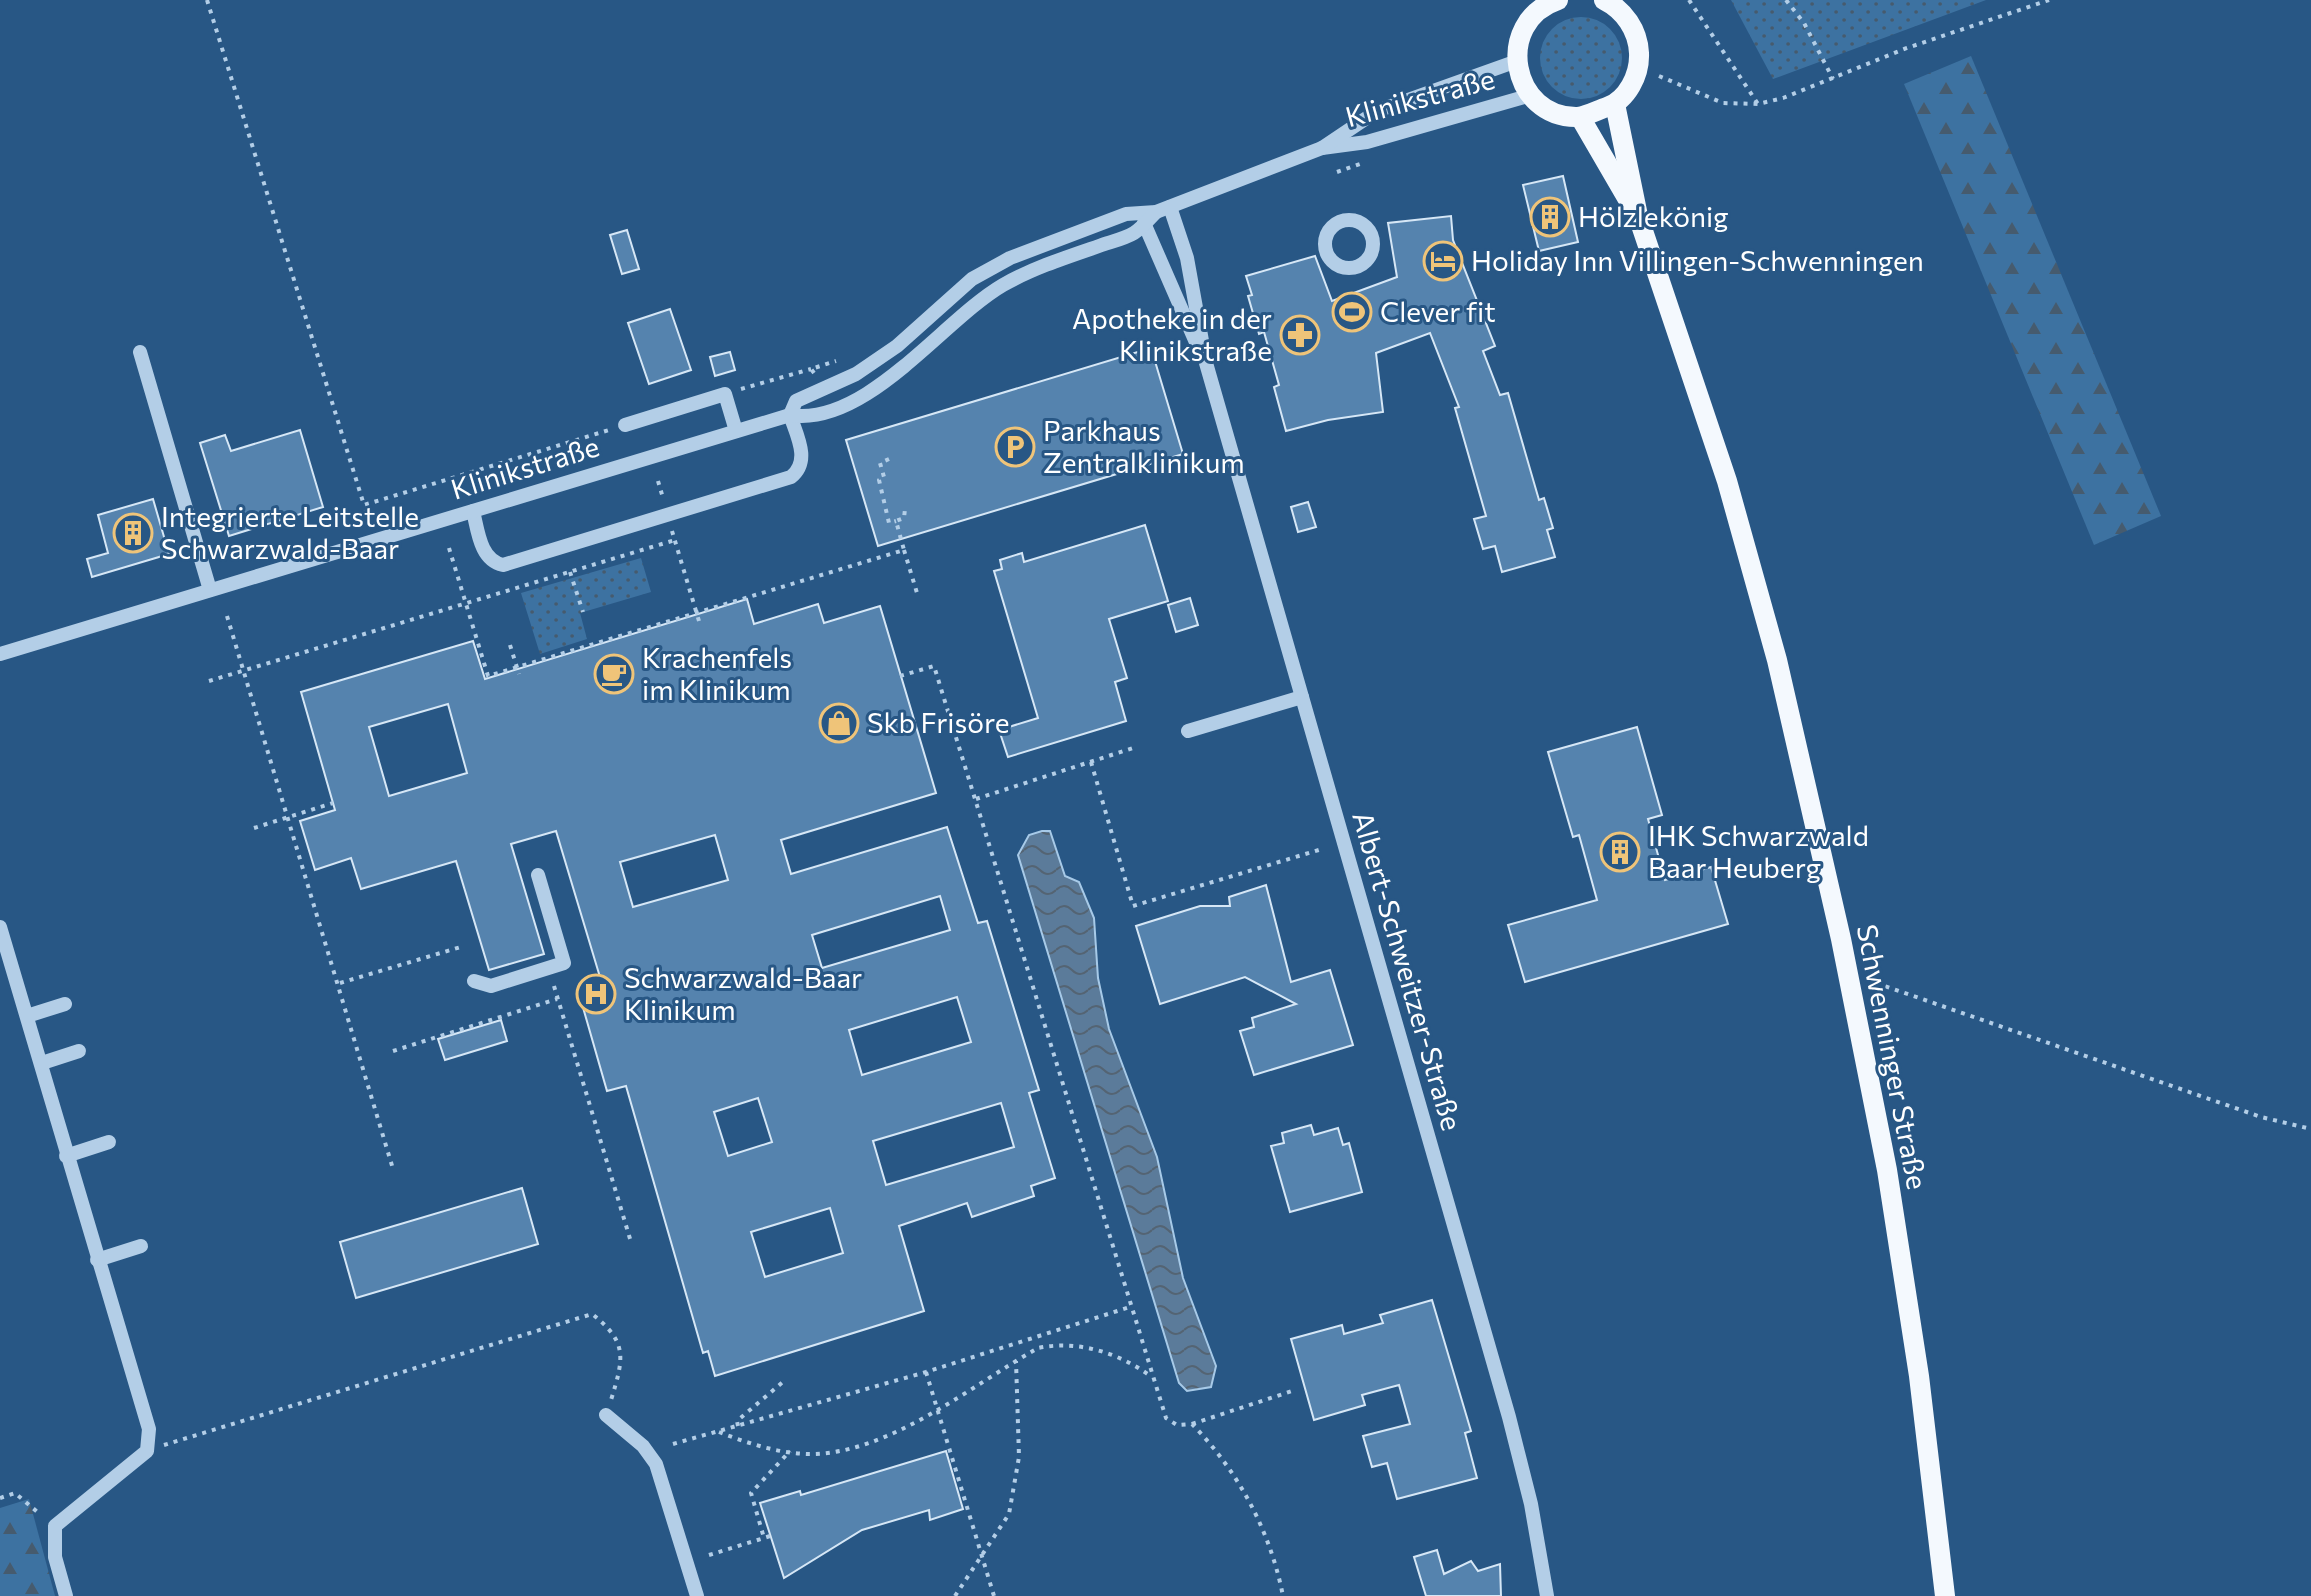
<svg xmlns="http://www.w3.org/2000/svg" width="2311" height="1596" font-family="Commissioner,sans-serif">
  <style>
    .grass { fill: url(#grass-dots) }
    .forest { fill: url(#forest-firs) }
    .water { fill: url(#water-waves); stroke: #a7cae8; stroke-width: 2 }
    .building { fill: #5583ae; stroke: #d6e7f6; stroke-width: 2; fill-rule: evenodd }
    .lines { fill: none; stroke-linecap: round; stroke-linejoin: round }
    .path { stroke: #b3cee7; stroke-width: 4; stroke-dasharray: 4 6; stroke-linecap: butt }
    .minor { stroke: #b3cee7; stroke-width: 14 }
    .major { stroke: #f4f9fe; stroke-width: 20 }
    .labels { text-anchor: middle; stroke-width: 6; stroke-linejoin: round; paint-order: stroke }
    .street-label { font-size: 28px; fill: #fff; stroke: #285785 }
    .poi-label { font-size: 28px; fill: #fff; stroke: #285785; text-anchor: start }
  </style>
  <defs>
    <pattern id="grass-dots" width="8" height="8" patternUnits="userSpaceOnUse" patternTransform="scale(2)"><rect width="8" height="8" fill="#3d72a1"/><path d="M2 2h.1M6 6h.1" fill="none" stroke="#465b6e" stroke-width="1.8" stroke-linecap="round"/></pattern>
    <pattern id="forest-firs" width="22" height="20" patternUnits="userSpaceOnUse" patternTransform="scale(2)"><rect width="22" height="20" fill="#3d72a1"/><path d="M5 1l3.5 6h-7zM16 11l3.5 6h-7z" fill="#465b6e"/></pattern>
    <pattern id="water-waves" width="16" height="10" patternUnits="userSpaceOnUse" patternTransform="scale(2)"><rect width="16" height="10" fill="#5b7b9a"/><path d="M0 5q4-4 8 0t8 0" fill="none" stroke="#546473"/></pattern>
  </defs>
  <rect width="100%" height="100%" fill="#285785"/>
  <g class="grass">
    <polygon points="1731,0 1986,0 1773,79"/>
    <circle cx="1581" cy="58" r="41"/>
    <polygon points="641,558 651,592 580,613 587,639 540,654 521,593"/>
  </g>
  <g class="forest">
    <polygon points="1971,56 2161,516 2094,545 1904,84"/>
    <polygon points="29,1499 55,1596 0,1596 0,1508"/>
  </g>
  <polygon class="water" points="1042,831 1050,831 1065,876 1079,882 1094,918 1098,978 1109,1029 1157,1157 1183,1278 1216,1366 1211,1387 1187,1391 1179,1383 1018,855 1029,835"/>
  <g class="building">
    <polygon points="1563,176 1578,242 1539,251 1523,185"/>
    <polygon points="1451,216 1453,240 1495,346 1483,351 1500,395 1508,393 1539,500 1544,498 1553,528 1547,530 1555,557 1502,572 1495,546 1483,549 1474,519 1486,516 1455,408 1459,407 1430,333 1376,353 1383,412 1328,420 1286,431 1274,387 1279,385 1264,332 1259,334 1248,296 1252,295 1246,276 1315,256 1332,301 1397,277 1388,223"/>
    <polygon points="627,230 639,269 622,274 610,235"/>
    <polygon points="670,309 691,370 649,384 628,323"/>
    <polygon points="1151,348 1183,454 878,546 846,440"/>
    <polygon points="730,352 735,370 715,376 710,357"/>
    <polygon points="300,430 323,507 229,536 200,443 225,435 231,451"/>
    <polygon points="153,499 169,554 92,577 87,559 108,553 98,515"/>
    <polygon points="1308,502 1316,527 1298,532 1291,507"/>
    <polygon points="1145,525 1168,601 1109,619 1127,678 1115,682 1126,721 1008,757 999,730 1038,718 994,571 1002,569 1000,560 1022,553 1024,562"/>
    <polygon points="1190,598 1198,625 1176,632 1168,605"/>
    <path d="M747 599 754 624 818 604 824 623 880 606 936 793 781 840 791 874 947 827 978 923 987 921 1039 1090 1029 1093 1055 1178 1031 1186 1034 1196 972 1217 967 1203 899 1226 924 1311 715 1376 708 1351 703 1353 626 1086 607 1091 582 1004 606 997 556 831 511 844 544 954 489 970 456 861 361 889 351 858 315 870 300 821 335 810 301 692 473 641 485 679ZM448 704 467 773 389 796 369 727ZM715 835 728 880 633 907 620 862ZM940 896 950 930 822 968 812 935ZM957 997 971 1042 862 1075 849 1030ZM758 1098 772 1142 728 1156 714 1112ZM1001 1103 1014 1147 886 1185 873 1141ZM830 1208 843 1253 765 1277 751 1232Z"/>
    <polygon points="1637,727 1662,815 1648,819 1665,880 1711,867 1728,924 1525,982 1508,925 1597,900 1579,835 1573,837 1548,752"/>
    <polygon points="1266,885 1291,982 1330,970 1353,1045 1254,1075 1240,1031 1254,1027 1252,1018 1296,1004 1245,977 1160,1004 1136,926 1200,906 1230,906 1229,897"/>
    <polygon points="501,1020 507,1041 445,1060 438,1039"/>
    <polygon points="1311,1125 1314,1135 1338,1128 1343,1145 1349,1143 1362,1192 1290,1212 1271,1146 1284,1143 1282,1133"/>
    <polygon points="522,1188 538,1244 356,1298 340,1242"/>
    <polygon points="1432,1300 1471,1431 1465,1433 1477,1478 1397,1499 1387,1463 1372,1467 1363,1436 1410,1424 1399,1385 1362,1395 1365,1405 1314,1420 1291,1339 1342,1325 1344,1334 1383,1323 1380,1315"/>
    <polygon points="946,1451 963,1509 930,1520 929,1510 862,1530 784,1578 760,1503 800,1491 801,1495"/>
    <polygon points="1437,1550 1444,1574 1471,1561 1478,1571 1500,1564 1501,1596 1426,1596 1414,1557"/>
  </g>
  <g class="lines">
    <g class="path">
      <polyline points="207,0 364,505"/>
      <polyline points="1689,0 1758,104"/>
      <polyline points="1786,0 1804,23 1833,79"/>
      <polyline points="1659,76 1723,103 1758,104 1783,98 1904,49 2049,0"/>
      <polyline points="1337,172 1360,164"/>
      <polyline points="814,373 811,369 836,361"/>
      <polyline points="741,389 811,369"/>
      <polyline points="889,459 880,463 884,477 879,480 889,523 896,521"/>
      <polyline points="658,481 663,498"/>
      <polyline points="370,523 364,505 609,430"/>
      <polyline points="672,531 699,621"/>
      <polyline points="449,548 488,676 904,550 896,521 904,518 905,509"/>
      <polyline points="904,550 917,593"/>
      <polyline points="570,572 583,612"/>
      <polyline points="227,616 393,1169"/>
      <polyline points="510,645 519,674"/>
      <path d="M900 676 934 666 1166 1418 1177 1425 1192 1424C1238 1471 1270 1530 1283 1596"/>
      <polyline points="209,681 675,540"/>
      <polyline points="1091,762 1133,906 1322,849"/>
      <polyline points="976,799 1136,747"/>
      <polyline points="254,828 333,803"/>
      <polyline points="340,983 464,946"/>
      <polyline points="1876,983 2261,1117 2311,1129"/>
      <polyline points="554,986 631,1242"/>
      <polyline points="393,1051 557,999"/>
      <polyline points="926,1372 994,1596"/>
      <polyline points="1192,1424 1292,1391"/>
      <polyline points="738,1426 737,1421 784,1381"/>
      <path d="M719 1432C747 1443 777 1453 807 1454 887 1456 972 1385 1038 1348 1077 1340 1117 1352 1149 1375"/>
      <polyline points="673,1444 926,1372 1130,1307"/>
      <path d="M164 1445 592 1314C628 1342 624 1358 611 1400"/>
      <polyline points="0,1498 15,1493 41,1515"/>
      <polyline points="770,1536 764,1538 751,1493 790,1451"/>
      <polyline points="709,1555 764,1538"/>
      <polyline points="955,1596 1009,1514 1019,1457 1016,1361"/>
    </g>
    <g class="minor">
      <polyline points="1322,148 1367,142 1531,95"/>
      <polyline points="1170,207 1187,258 1206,363 1509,1417 1531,1504 1547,1596"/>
      <circle cx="1349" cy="244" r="24"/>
      <polyline points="1144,223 1198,347"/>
      <polyline points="140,352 210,590"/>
      <polyline points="790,415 796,401 856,374 897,346 972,279 1010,258 1126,214 1156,212 1322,148 1377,111 1517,61"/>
      <polyline points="625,425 725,394 736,431"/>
      <path d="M473 511C478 531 480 560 503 565L791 477C811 461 797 436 790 415"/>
      <path d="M0 654 790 415C866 427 943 320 1003 285 1033 268 1067 257 1099 246 1110 242 1124 239 1134 233 1142 228 1149 219 1156 212"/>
      <polyline points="1188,731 1302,697"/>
      <polyline points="0,927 149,1429 147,1451 55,1526 55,1557 66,1596"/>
      <polyline points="474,981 491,986 564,963 538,875"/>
      <polyline points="27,1016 65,1004"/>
      <polyline points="42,1063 79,1051"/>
      <polyline points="66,1156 109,1142"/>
      <polyline points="97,1260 141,1246"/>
      <polyline points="606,1415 643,1446 656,1464 697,1596"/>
    </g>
    <g class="major">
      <path d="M1558 0C1493 22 1511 119 1578 117 1587 116 1598 110 1607 107 1627 100 1640 75 1639 53 1638 30 1624 10 1604 0"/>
      <polyline points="1615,104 1638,216 1727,481 1777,660 1841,939 1887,1170 1919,1376 1945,1596"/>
      <polyline points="1580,117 1630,203"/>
    </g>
  </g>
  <defs>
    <g id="building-ring" transform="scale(2)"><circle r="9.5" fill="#285785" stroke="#efc479" stroke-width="1.5"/><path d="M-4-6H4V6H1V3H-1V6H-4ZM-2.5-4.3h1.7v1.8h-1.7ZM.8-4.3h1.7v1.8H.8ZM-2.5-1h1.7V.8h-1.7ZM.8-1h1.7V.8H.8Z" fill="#efc479"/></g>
    <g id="hotel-ring" transform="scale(2)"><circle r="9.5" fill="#285785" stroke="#efc479" stroke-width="1.5"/><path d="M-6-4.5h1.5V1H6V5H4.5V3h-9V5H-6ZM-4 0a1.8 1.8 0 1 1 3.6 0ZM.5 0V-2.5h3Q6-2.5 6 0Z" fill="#efc479"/></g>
    <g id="stadium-ring" transform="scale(2)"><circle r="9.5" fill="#285785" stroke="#efc479" stroke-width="1.5"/><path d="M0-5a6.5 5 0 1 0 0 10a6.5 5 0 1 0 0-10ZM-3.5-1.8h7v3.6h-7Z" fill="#efc479"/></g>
    <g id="pharmacy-ring" transform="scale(2)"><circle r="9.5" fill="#285785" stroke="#efc479" stroke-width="1.5"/><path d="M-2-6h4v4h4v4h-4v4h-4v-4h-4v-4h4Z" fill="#efc479"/></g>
    <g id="parking-ring" transform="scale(2)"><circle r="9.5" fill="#285785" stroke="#efc479" stroke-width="1.5"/><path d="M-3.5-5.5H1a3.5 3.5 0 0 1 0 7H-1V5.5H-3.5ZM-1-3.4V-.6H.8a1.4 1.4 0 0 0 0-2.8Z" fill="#efc479"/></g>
    <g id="cafe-ring" transform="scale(2)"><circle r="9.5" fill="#285785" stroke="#efc479" stroke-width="1.5"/><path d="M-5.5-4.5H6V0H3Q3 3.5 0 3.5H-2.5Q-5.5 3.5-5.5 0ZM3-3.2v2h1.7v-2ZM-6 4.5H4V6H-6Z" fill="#efc479"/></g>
    <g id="shop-ring" transform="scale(2)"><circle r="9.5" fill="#285785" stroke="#efc479" stroke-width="1.5"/><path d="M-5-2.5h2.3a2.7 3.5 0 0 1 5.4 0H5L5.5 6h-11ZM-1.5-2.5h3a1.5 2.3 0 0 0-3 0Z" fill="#efc479"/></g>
    <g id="hospital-ring" transform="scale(2)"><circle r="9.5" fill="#285785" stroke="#efc479" stroke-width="1.5"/><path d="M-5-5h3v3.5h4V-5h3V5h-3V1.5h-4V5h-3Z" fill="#efc479"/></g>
  </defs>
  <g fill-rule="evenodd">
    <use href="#building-ring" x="1550" y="217"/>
    <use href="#hotel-ring" x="1443" y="261"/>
    <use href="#stadium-ring" x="1352" y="312"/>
    <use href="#pharmacy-ring" x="1300" y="335"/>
    <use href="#parking-ring" x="1015" y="447"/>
    <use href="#building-ring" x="133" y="533"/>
    <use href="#cafe-ring" x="614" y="674"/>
    <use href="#shop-ring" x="839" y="723"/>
    <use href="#building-ring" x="1620" y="852"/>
    <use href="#hospital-ring" x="596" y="994"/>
  </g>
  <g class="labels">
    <g class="street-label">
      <text transform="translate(1420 98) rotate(-15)" y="10">Klinikstraße</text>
      <text transform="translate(525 468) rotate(-17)" y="10">Klinikstraße</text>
      <text transform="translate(1407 971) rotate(74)" y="10">Albert-Schweitzer-Straße</text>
      <text transform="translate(1892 1057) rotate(79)" y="10">Schwenninger Straße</text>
    </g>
    <g class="poi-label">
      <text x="1578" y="227">Hölzlekönig</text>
      <text x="1471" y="271">Holiday Inn Villingen-Schwenningen</text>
      <text x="1380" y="322">Clever fit</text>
      <text x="1272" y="329" text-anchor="end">Apotheke in der<tspan x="1272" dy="32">Klinikstraße</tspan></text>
      <text x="1043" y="441">Parkhaus<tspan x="1043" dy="32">Zentralklinikum</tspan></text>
      <text x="161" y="527">Integrierte Leitstelle<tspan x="161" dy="32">Schwarzwald-Baar</tspan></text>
      <text x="642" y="668">Krachenfels<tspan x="642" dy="32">im Klinikum</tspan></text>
      <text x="867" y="733">Skb Frisöre</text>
      <text x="1648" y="846">IHK Schwarzwald<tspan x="1648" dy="32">Baar Heuberg</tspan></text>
      <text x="624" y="988">Schwarzwald-Baar<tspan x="624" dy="32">Klinikum</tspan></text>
    </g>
  </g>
</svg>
